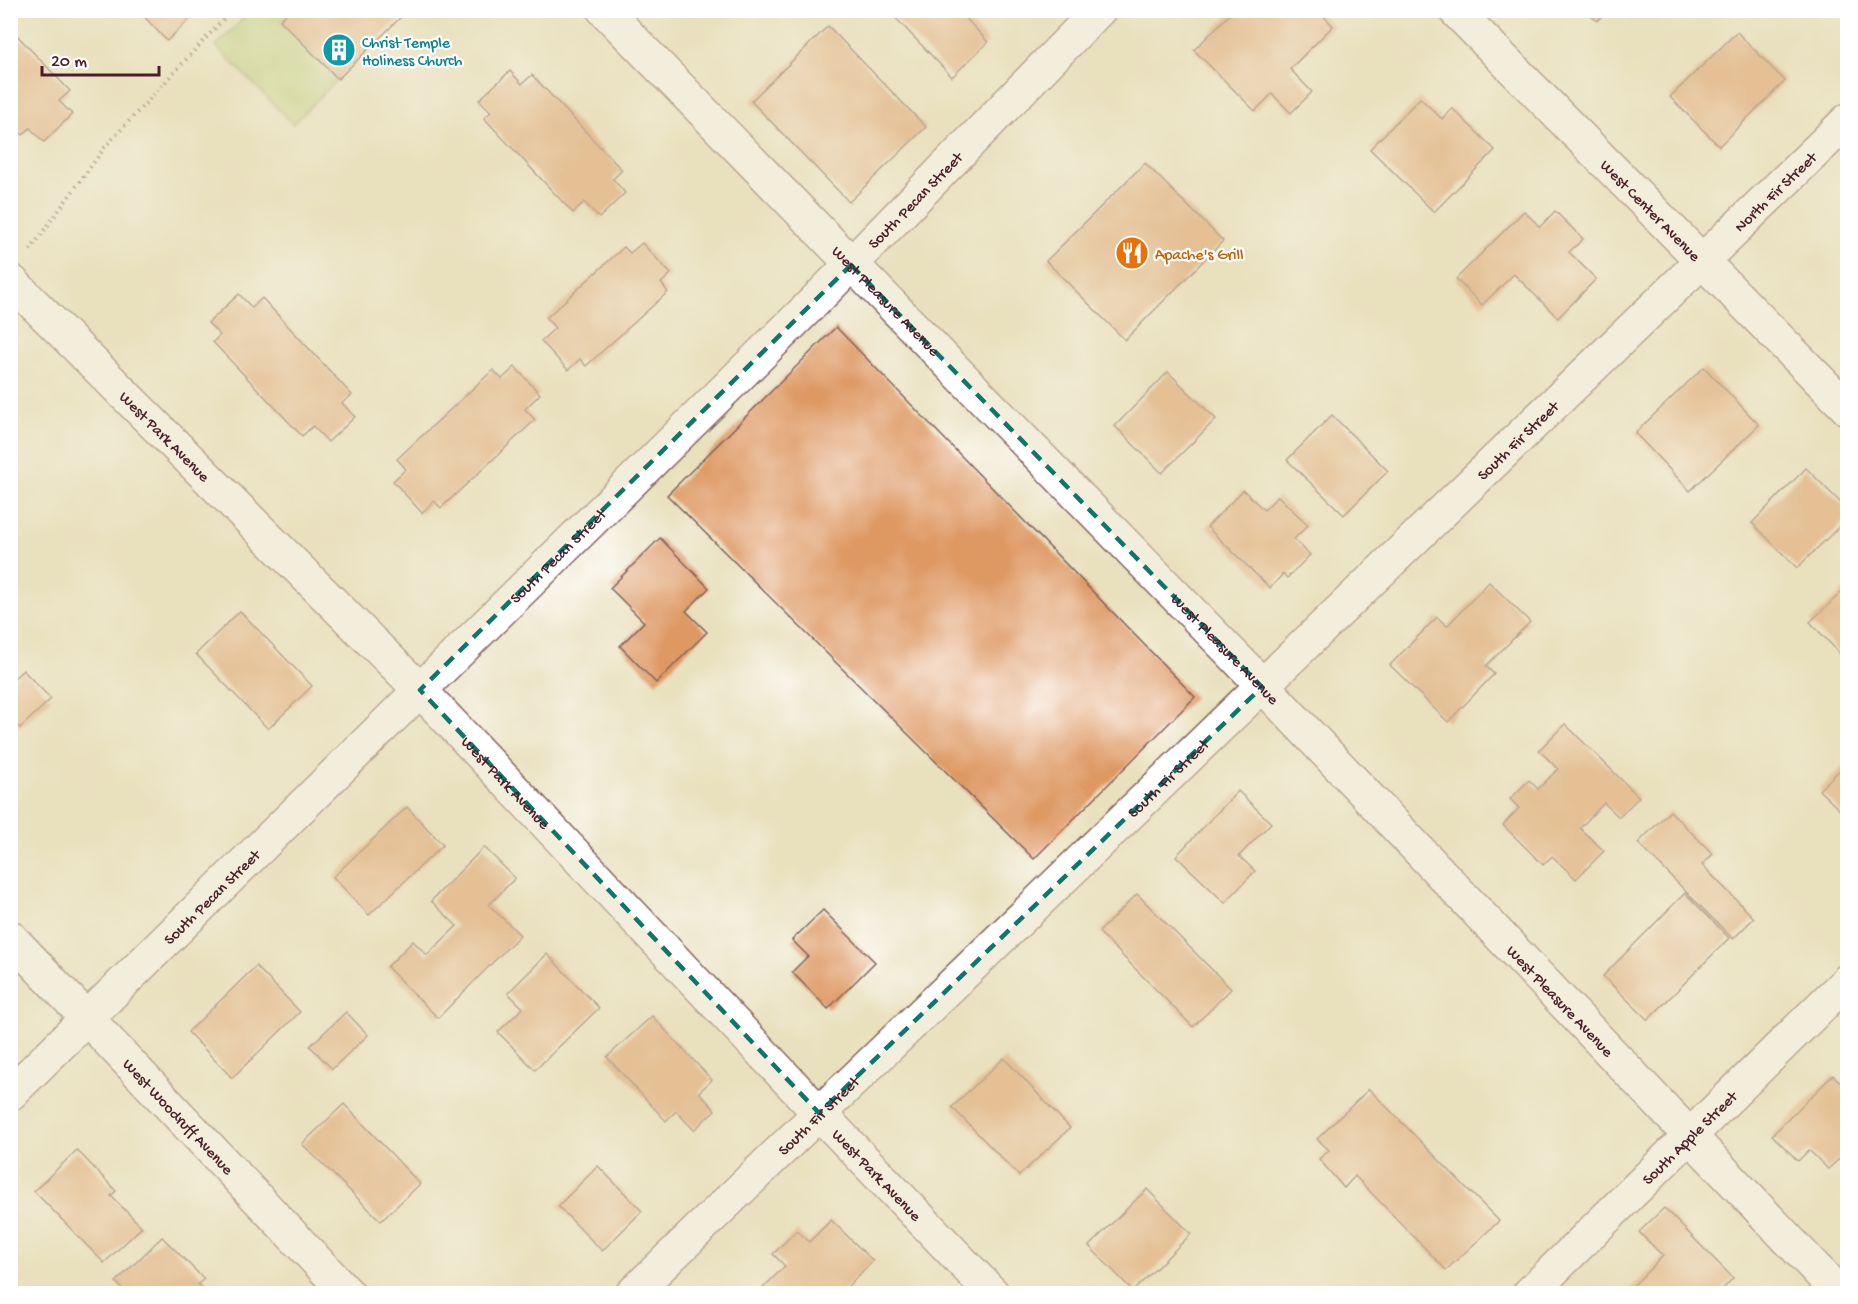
<svg xmlns="http://www.w3.org/2000/svg" width="1858" height="1304" font-family="'Gochi Hand',sans-serif">
  <style>
    .green { fill: #b6ce74; stroke: #807650; stroke-width: 1.5 }
    .building { fill: #de9964 }
    .lines { fill: none; stroke-linecap: round; stroke-linejoin: round }
    .minor-casing { stroke: #82635e; stroke-width: 36 }
    .tertiary-casing { stroke: #82635e; stroke-width: 36 }
    .path { stroke: #82635e; stroke-width: 4; stroke-dasharray: 1.5 4.5; stroke-linecap: butt }
    .minor { stroke: #fff; stroke-width: 33 }
    .tertiary { stroke: #fff; stroke-width: 33 }
    .marked { fill: none; stroke: #0f766e; stroke-width: 4.5; stroke-dasharray: 12 8; stroke-linejoin: round }
    .labels { text-anchor: middle; stroke-width: 4.5; stroke-linejoin: round; paint-order: stroke }
    .culture-label { font-size: 16px; fill: #0d838f; stroke: #fff; text-anchor: start }
    .street-label { font-size: 16px; fill: #4a1f2b; stroke: #fff }
    .food-label { font-size: 16px; fill: #c56008; stroke: #fff; text-anchor: start }
  </style>
  <rect width="100%" height="100%" fill="#fff"/>
  <filter id="ink" filterUnits="userSpaceOnUse"><feTurbulence type="fractalNoise" baseFrequency=".0167" numOctaves="2"/><feDisplacementMap in="SourceGraphic" scale="12" xChannelSelector="R" yChannelSelector="G"/><feConvolveMatrix kernelMatrix="1 2 1 2 8 2 1 2 1" color-interpolation-filters="sRGB"/></filter>
  <filter id="wash" filterUnits="userSpaceOnUse"><feTurbulence type="fractalNoise" baseFrequency=".008" numOctaves="4" result="noise"/><feDisplacementMap in="SourceGraphic" scale="24" xChannelSelector="R" yChannelSelector="G"/><feGaussianBlur stdDeviation="1.35" result="paint"/><feColorMatrix in="noise" values="0 0 0 0 0 0 0 0 0 0 0 0 0 0 0 0 0 1.4 0 .05"/><feComposite in="paint" operator="in"/></filter>
  <g filter="url(#wash)">
    <rect width="100%" height="100%" fill="#e9e0bd"/>
    <polygon class="green" points="251,11 290,11 280,21 338,79 293,124 216,46"/>
    <g id="blocks">
      <g class="building">
        <polygon points="138,10 199,10 167,41"/>
        <polygon points="290,10 408,10 338,79 280,20"/>
        <polygon points="888,10 958,10 988,42 952,77"/>
        <polygon points="1234,10 1318,10 1333,26 1290,69 1312,92 1291,113 1272,94 1255,111 1194,50"/>
        <polygon points="1586,10 1608,10 1597,21"/>
        <polygon points="828,26 926,127 849,202 751,101"/>
        <polygon points="10,28 70,91 59,101 72,114 44,142 30,128 23,135 10,123"/>
        <polygon points="1737,32 1785,81 1719,146 1670,97"/>
        <polygon points="510,71 522,84 532,75 622,170 613,179 625,193 599,218 584,202 573,213 484,118 491,112 479,100"/>
        <polygon points="1420,98 1442,119 1452,108 1495,150 1434,212 1370,149"/>
        <polygon points="1145,163 1223,241 1125,340 1046,261"/>
        <polygon points="1524,211 1540,227 1555,211 1583,239 1569,252 1596,279 1558,318 1514,274 1482,305 1456,279"/>
        <polygon points="642,243 671,274 661,283 668,292 586,366 580,359 568,370 541,341 555,328 546,318 624,247 630,253"/>
        <polygon points="239,294 252,308 262,298 352,395 342,403 355,417 328,442 313,426 302,436 213,342 220,335 208,323"/>
        <polygon points="836,327 1195,697 1034,859 667,495"/>
        <polygon points="515,367 540,394 525,409 535,420 441,508 434,501 422,513 393,481 406,469 397,459 493,370 502,379"/>
        <polygon points="1704,367 1759,425 1690,491 1635,433"/>
        <polygon points="1168,372 1216,419 1162,473 1115,426"/>
        <polygon points="1332,415 1388,471 1344,515 1287,460"/>
        <polygon points="1806,468 1848,510 1848,518 1797,568 1752,523"/>
        <polygon points="1243,490 1264,510 1278,496 1308,525 1294,539 1310,555 1287,578 1283,574 1270,588 1207,527"/>
        <polygon points="660,538 709,588 686,611 707,632 656,683 620,646 644,622 610,588"/>
        <polygon points="1489,582 1530,622 1486,666 1494,674 1448,722 1390,665 1437,617 1447,626"/>
        <polygon points="1848,586 1848,662 1810,622"/>
        <polygon points="240,611 312,686 268,729 196,654"/>
        <polygon points="23,670 51,699 20,728 10,719 10,682"/>
        <polygon points="1565,724 1639,797 1619,817 1604,803 1580,828 1604,851 1576,879 1552,856 1543,865 1503,825 1519,808 1510,799 1529,780 1538,789 1558,769 1539,750"/>
        <polygon points="1848,762 1848,818 1819,790"/>
        <polygon points="1238,791 1271,823 1239,856 1255,871 1225,903 1176,856"/>
        <polygon points="407,807 443,845 369,915 333,877"/>
        <polygon points="1670,811 1713,854 1702,865 1754,918 1733,939 1638,843"/>
        <polygon points="484,847 515,878 489,905 520,935 438,1018 387,967 413,941 427,955 457,926 431,901"/>
        <polygon points="1685,893 1729,938 1648,1020 1603,976"/>
        <polygon points="1137,894 1231,989 1193,1027 1099,932"/>
        <polygon points="823,910 875,962 828,1009 792,972 808,956 792,940"/>
        <polygon points="547,954 599,1008 535,1070 498,1032 523,1008 508,993"/>
        <polygon points="256,966 300,1012 232,1078 188,1032"/>
        <polygon points="346,1012 368,1035 332,1069 310,1046"/>
        <polygon points="652,1016 712,1080 699,1092 715,1110 694,1130 676,1111 666,1121 607,1057"/>
        <polygon points="1004,1058 1070,1128 1019,1176 952,1107"/>
        <polygon points="1833,1075 1843,1085 1848,1081 1848,1151 1828,1169 1809,1150 1798,1161 1772,1135"/>
        <polygon points="1369,1089 1499,1221 1446,1270 1355,1176 1344,1188 1319,1159 1329,1150 1317,1139"/>
        <polygon points="344,1104 420,1184 381,1221 302,1144"/>
        <polygon points="77,1150 116,1191 111,1196 142,1227 104,1263 34,1191"/>
        <polygon points="598,1166 642,1211 602,1251 558,1206"/>
        <polygon points="1147,1189 1191,1234 1133,1291 1089,1246"/>
        <polygon points="1664,1208 1733,1278 1718,1294 1625,1294 1663,1256 1639,1232"/>
        <polygon points="831,1220 873,1261 840,1294 757,1294 785,1266 773,1254 797,1230 809,1242"/>
        <polygon points="162,1237 204,1279 198,1284 208,1294 127,1294 116,1282"/>
      </g>
    </g>
  </g>
  <g filter="url(#ink)">
    <use href="#blocks" fill-opacity="0" stroke="#82635e" stroke-width="1.5"/>
    <g class="lines">
      <g class="minor-casing">
        <g id="minor">
          <path id="s1" d="M1455 10 1848 409"/>
          <path id="s2" d="M10 280 420 690 819 1113 993 1294"/>
          <path id="s3" d="M10 937 348 1294"/>
          <path id="s4" d="M10 1094 824 292 1099 10"/>
          <path id="s5" d="M632 1294 1848 120"/>
          <path id="s6" d="M1529 1294 1848 980"/>
        </g>
      </g>
      <g class="tertiary-casing">
        <g id="tertiary">
          <path id="s7" d="M604 10 1244 666 1840 1294"/>
        </g>
      </g>
      <polyline class="path" points="30,250 105,147 232,10"/>
      <use href="#minor" class="minor"/>
      <use href="#tertiary" class="tertiary"/>
    </g>
  </g>
  <path d="M0 0H1858V1304H0ZM851 265 1262 687 819 1113 420 690Z" fill="#e9e0bd" fill-opacity=".55" fill-rule="evenodd"/>
  <path class="marked" d="M851 265 1262 687 819 1113 420 690Z"/>
  <defs>
    <g id="building-disc" transform="scale(1.725)"><circle r="9.5" fill="#0f9aa8" stroke="#fff"/><path d="M-4-6H4V6H1V3H-1V6H-4ZM-2.5-4.3h1.7v1.8h-1.7ZM.8-4.3h1.7v1.8H.8ZM-2.5-1h1.7V.8h-1.7ZM.8-1h1.7V.8H.8Z" fill="#fff"/></g>
    <g id="restaurant-disc" transform="scale(1.725)"><circle r="9.5" fill="#e8710a" stroke="#fff"/><path d="M-5-6h1v4h1v-4h1v4h1v-4h1v5L-1.5 .5V6h-2V.5L-5-1ZM5-6V6H3V1.5H1.5Q1.5-4 5-6Z" fill="#fff"/></g>
  </defs>
  <g fill-rule="evenodd">
    <use href="#building-disc" x="339" y="50"/>
    <use href="#restaurant-disc" x="1132" y="253"/>
  </g>
  <g class="labels">
    <g class="culture-label">
      <text x="362" y="47">Christ Temple<tspan x="362" dy="18">Holiness Church</tspan></text>
    </g>
    <g class="street-label">
      <text dy="6" stroke="none"><textPath href="#s5" startOffset="1588">North Fir Street</textPath></text>
      <text dy="6" stroke="none"><textPath href="#s4" startOffset="1272">South Pecan Street</textPath></text>
      <text dy="6" stroke="none"><textPath href="#s1" startOffset="280">West Center Avenue</textPath></text>
      <text dy="6" stroke="none"><textPath href="#s7" startOffset="405">West Pleasure Avenue</textPath></text>
      <text dy="6" stroke="none"><textPath href="#s2" startOffset="220">West Park Avenue</textPath></text>
      <text dy="6" stroke="none"><textPath href="#s5" startOffset="1230">South Fir Street</textPath></text>
      <text dy="6" stroke="none"><textPath href="#s4" startOffset="768">South Pecan Street</textPath></text>
      <text dy="6" stroke="none"><textPath href="#s7" startOffset="891">West Pleasure Avenue</textPath></text>
      <text dy="6" stroke="none"><textPath href="#s5" startOffset="744">South Fir Street</textPath></text>
      <text dy="6" stroke="none"><textPath href="#s2" startOffset="706">West Park Avenue</textPath></text>
      <text dy="6" stroke="none"><textPath href="#s4" startOffset="282">South Pecan Street</textPath></text>
      <text dy="6" stroke="none"><textPath href="#s7" startOffset="1377">West Pleasure Avenue</textPath></text>
      <text dy="6" stroke="none"><textPath href="#s3" startOffset="246">West Woodruff Avenue</textPath></text>
      <text dy="6" stroke="none"><textPath href="#s5" startOffset="258">South Fir Street</textPath></text>
      <text dy="6" stroke="none"><textPath href="#s6" startOffset="224">South Apple Street</textPath></text>
      <text dy="6" stroke="none"><textPath href="#s2" startOffset="1246">West Park Avenue</textPath></text>
    </g>
    <g class="food-label">
      <text x="1155" y="259">Apache's Grill</text>
    </g>
  </g>
  <rect width="1858" height="1304" fill="none" stroke="#fff" stroke-width="36"/>
  <path d="M42 66v9h117v-9" fill="none" stroke="#4a1f2b" stroke-width="3"/>
  <text x="51" y="66" font-size="18" fill="#4a1f2b" stroke="#ffffff" stroke-width="4.5" paint-order="stroke">20 m</text>
</svg>
